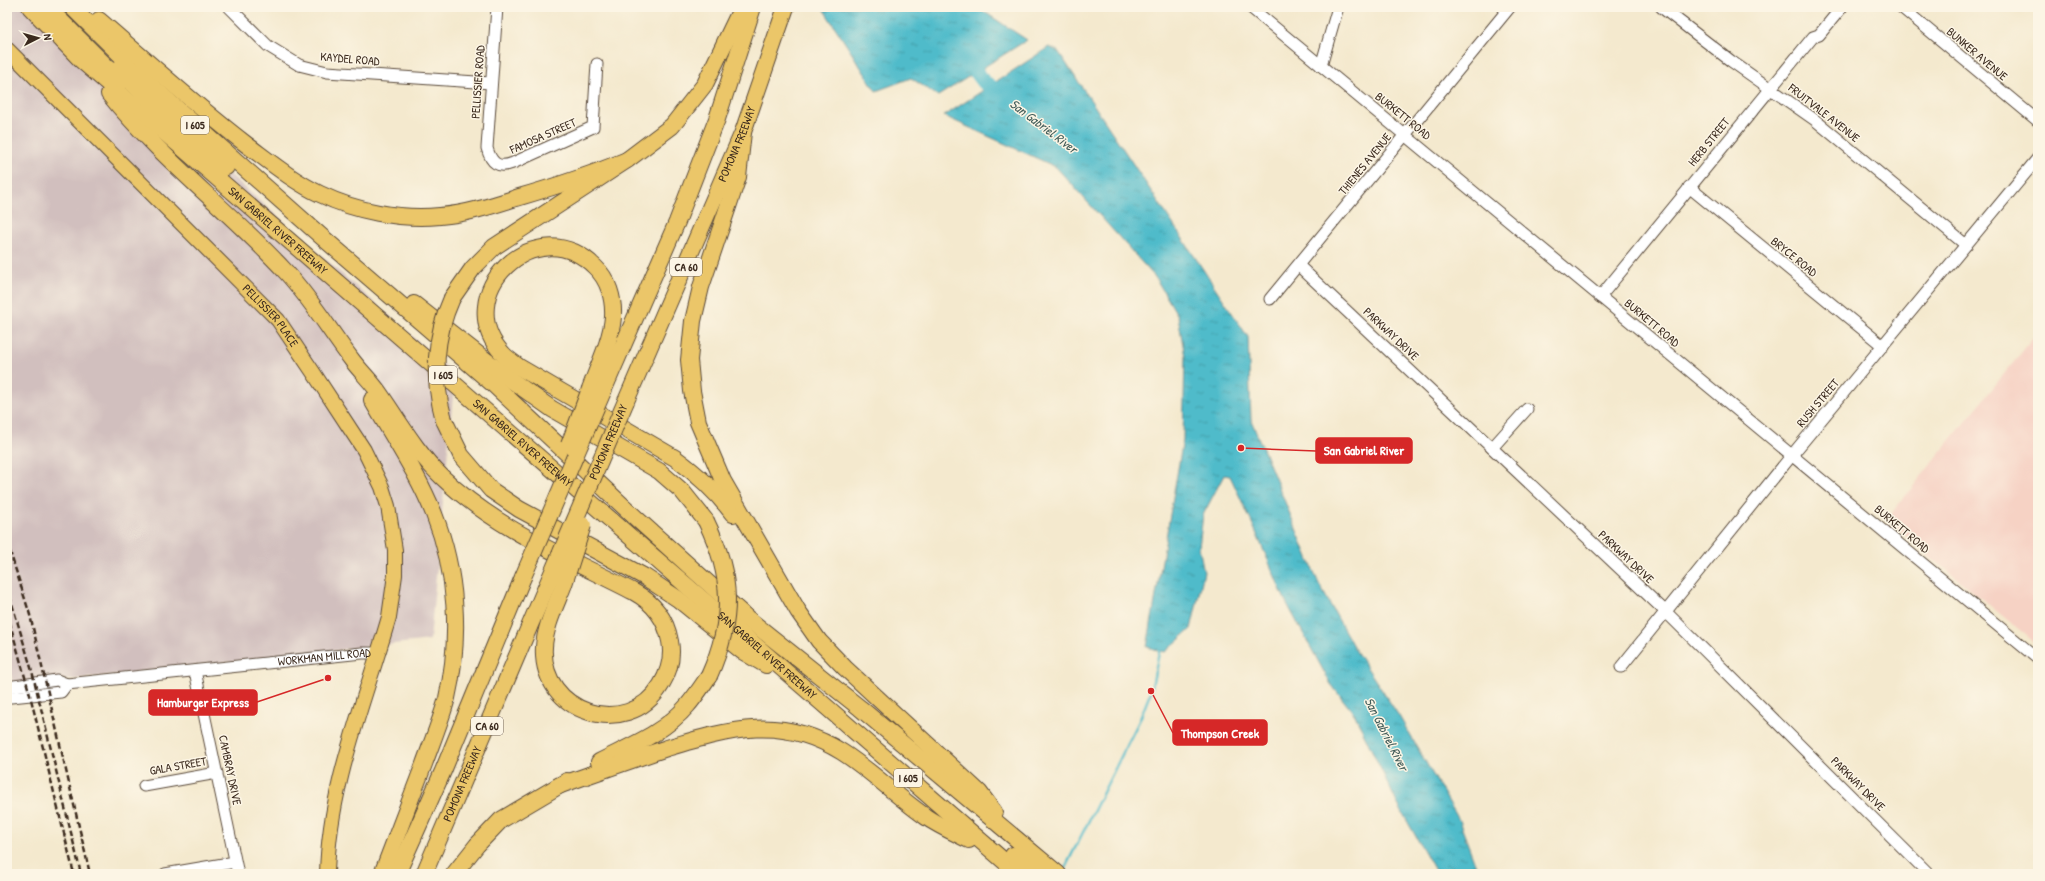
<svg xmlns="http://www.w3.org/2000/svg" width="2045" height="881" font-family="'Patrick Hand',sans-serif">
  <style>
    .built { fill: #f6d2c4 }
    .industrial { fill: #d1bfbe }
    .water { fill: url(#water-ripples); stroke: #457274 }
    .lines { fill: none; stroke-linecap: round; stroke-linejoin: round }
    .stream { stroke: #4fbbca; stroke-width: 2.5 }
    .river { stroke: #4fbbca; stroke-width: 15 }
    .minor-casing { stroke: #574738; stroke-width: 13 }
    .major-casing { stroke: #574738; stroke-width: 16 }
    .highway-casing { stroke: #574738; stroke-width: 18 }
    .minor { stroke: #fff; stroke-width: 11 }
    .major { stroke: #ebc669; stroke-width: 14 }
    .highway { stroke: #ebc669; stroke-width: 16 }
    .rail { stroke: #3b2a1e; stroke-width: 2.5; stroke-dasharray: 6 3; stroke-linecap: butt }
    .highway-bridge-casing { stroke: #574738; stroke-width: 18; stroke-linecap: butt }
    .highway-bridge { stroke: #ebc669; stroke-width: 16 }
    .labels { text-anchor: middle; stroke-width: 3; stroke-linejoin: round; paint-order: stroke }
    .shield { fill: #fcf5e5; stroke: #75675a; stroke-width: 1 }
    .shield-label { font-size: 11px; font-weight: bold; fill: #3b2a1e }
    .street-label { font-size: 12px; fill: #3b2a1e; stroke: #fcf5e5 }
    .water-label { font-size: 13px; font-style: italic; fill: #425d5a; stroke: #fcf5e5 }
    .leader { fill: none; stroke: #d62828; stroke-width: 1.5 }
    .callout-dot { fill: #d62828; stroke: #fcf5e5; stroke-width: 1.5 }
    .callout { fill: #d62828; stroke: #d62828; stroke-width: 1.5 }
    .callout-label { font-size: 13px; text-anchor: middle; font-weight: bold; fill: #fff }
  </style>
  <defs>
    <pattern id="water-ripples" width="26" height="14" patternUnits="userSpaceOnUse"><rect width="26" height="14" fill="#4fbbca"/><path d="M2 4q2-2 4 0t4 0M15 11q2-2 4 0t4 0" fill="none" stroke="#4398a3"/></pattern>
  </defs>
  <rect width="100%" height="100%" fill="#fcf5e5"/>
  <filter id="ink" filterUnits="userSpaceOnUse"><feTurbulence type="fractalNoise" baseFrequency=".025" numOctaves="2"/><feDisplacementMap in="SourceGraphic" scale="8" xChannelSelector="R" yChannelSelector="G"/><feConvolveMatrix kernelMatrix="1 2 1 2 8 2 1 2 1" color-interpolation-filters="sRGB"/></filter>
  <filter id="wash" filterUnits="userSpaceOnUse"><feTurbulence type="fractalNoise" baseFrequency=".012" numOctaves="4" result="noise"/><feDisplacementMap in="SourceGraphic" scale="16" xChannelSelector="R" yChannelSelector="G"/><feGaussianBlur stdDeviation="0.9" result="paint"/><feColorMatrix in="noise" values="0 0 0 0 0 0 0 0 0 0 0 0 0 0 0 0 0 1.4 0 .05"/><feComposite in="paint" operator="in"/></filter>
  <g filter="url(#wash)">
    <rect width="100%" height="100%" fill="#f4e9ce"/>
    <polygon class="built" points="2038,332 2038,645 1886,520"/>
    <polygon class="industrial" points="7,7 54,7 144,98 455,374 430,640 13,686 11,675 7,675"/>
    <g class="water">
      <polygon points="822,7 977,7 1027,40 938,96 911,78 876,91"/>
      <polygon points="1049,47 1058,51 1248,337 1251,420 1319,584 1354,648 1399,716 1458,818 1479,874 1437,874 1397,803 1355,715 1330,683 1285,600 1252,523 1230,476 1224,475 1203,515 1199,547 1204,572 1191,629 1165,652 1147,647 1183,440 1185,357 1178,316 1155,277 1056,167 944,116"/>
    </g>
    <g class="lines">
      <polyline class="stream" points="1063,872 1140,719 1151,691 1160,648"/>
      <polyline class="river" points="964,55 984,82 1006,97"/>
    </g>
  </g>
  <g filter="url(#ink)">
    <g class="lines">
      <g class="minor-casing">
        <g id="minor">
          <polyline points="229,7 268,46 299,65 327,72 491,83"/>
          <path d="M497 7 487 148C491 163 498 169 513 163L593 127 597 64"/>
          <polyline points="1250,7 2038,659"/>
          <polyline points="1661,7 1731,61 1815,120 1966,245"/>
          <polyline points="1901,7 2038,121"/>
          <polyline points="1321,66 1338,7"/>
          <polyline points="1689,187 1883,346"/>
          <polyline points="1299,266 1666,612 1929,874"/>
          <polyline points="1600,297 1813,37 1819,35 1842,7"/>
          <polyline points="1270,299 1510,7"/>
          <polyline points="1492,448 1527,409"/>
          <polyline points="1621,667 1792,455 2038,158"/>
          <polyline points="195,671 238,874"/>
          <path id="s1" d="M7 687 57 680 67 684 362 653H378"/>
          <polyline points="7,695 11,697 61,692 67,684"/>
          <polyline points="144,786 217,773"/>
          <polyline points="165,874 235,862"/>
        </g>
      </g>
      <g class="major-casing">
        <g id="major">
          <path id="s2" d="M7 49 278 320 313 372 364 450 382 487 388 506 395 550V575L389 617C365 701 329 785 327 874"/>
        </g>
      </g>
      <g class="highway-casing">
        <g id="highway">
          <path id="s3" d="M30 7 81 60 1019 874"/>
          <polyline points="47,7 121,81"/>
          <polyline points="72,7 155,89 322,237 494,385 637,519 747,618 860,708 1058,874"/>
          <path d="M99 20C148 62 196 106 247 145 270 162 293 181 320 194 355 211 400 220 440 216 466 214 491 206 516 198 554 187 591 175 627 160"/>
          <polyline points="117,69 160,110 226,167"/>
          <path d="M109 94C161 159 229 210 286 272 311 299 330 331 352 360 361 372 372 382 380 394 400 423 417 453 442 477 496 529 568 558 634 592 654 603 666 619 670 641 673 657 669 672 661 685 627 741 540 713 544 647 545 626 557 603 564 584"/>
          <polyline points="743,132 738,177 701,287 693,321 689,360 692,391 698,422 723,481 798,611 819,641 845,668 979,792 994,812"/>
          <polyline points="452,298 473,268 494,247 627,160 672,126 705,84 742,7"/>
          <polyline points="414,304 511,380 552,409 659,471 682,491 706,521"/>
          <path d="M590 389C598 366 611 341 613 317 614 298 608 279 595 267 536 208 448 295 503 354 508 359 514 363 519 367L675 458C697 474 716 491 733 514"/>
          <polyline points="604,389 677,222 717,119 753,7"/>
          <path d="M372 400C393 437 418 474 434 514 457 572 461 637 447 698 441 720 432 742 424 764 410 800 396 837 382 874"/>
          <path id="s4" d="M626 401 743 132 786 7"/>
          <polyline points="444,420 461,455 491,490 519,509 645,577 678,599 742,651 766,665"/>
          <path d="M599 762C630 746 664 733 687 706 695 697 702 686 709 676"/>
          <path d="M558 786C595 773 631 760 667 748 730 729 782 714 842 752 872 771 897 797 926 817 939 826 955 833 969 840"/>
          <polyline points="1013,855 1034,874"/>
          <polyline points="397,874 443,771 523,577"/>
          <path id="s5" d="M424 874 550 578"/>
          <polyline points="454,874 477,845 501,820 567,781"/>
        </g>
      </g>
      <use href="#minor" class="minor"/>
      <use href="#major" class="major"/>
      <use href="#highway" class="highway"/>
      <g class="rail">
        <polyline points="7,542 30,615 90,874"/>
        <polyline points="7,587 32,671 81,874"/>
        <polyline points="7,613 30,695 74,874"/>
      </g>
      <g class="highway-bridge-casing">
        <g id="highway-bridge">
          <path d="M444 420C432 377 434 338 452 298"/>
          <polyline points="569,445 590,389"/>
          <path d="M706 521C733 576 734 620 709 676"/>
          <polyline points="523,577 604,389"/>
          <path id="s6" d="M550 578 626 401"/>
          <polyline points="564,584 583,525"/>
        </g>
      </g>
      <use href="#highway-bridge" class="highway-bridge"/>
    </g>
  </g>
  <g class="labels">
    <g class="shield">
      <rect x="181" y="116" width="28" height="18" rx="3"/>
      <rect x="670" y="258" width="32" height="18" rx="3"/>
      <rect x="429" y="366" width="28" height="18" rx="3"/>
      <rect x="471" y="717" width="32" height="18" rx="3"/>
      <rect x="894" y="769" width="28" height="18" rx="3"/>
    </g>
    <g class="shield-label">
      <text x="195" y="129">I 605</text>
      <text x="686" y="271">CA 60</text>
      <text x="443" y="379">I 605</text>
      <text x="487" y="730">CA 60</text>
      <text x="908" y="782">I 605</text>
    </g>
    <g class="street-label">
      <text transform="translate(1977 54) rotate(40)" y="4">BUNKER AVENUE</text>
      <text transform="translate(350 59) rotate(5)" y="4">KAYDEL ROAD</text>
      <text transform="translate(478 82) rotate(-86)" y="4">PELLISSIER ROAD</text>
      <text transform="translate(1824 113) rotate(38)" y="4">FRUITVALE AVENUE</text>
      <text transform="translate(1403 116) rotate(39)" y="4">BURKETT ROAD</text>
      <text transform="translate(543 136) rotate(-24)" y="4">FAMOSA STREET</text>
      <text transform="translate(1709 142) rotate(-51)" y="4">HERB STREET</text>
      <text dy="4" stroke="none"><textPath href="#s4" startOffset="280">POMONA FREEWAY</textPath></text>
      <text transform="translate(1365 164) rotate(-51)" y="4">THIENES AVENUE</text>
      <text dy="4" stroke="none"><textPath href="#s3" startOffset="334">SAN GABRIEL RIVER FREEWAY</textPath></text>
      <text transform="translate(1794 257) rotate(39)" y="4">BRYCE ROAD</text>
      <text dy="4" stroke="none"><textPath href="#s2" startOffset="375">PELLISSIER PLACE</textPath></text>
      <text transform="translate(1652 323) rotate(40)" y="4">BURKETT ROAD</text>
      <text transform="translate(1391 334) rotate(43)" y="4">PARKWAY DRIVE</text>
      <text transform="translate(1818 403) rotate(-50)" y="4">RUSH STREET</text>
      <text dy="4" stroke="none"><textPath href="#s6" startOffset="148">POMONA FREEWAY</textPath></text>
      <text dy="4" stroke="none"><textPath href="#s3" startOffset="658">SAN GABRIEL RIVER FREEWAY</textPath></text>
      <text transform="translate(1902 529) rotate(40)" y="4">BURKETT ROAD</text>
      <text transform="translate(1626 557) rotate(43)" y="4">PARKWAY DRIVE</text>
      <text dy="4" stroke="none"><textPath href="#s3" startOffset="982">SAN GABRIEL RIVER FREEWAY</textPath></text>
      <text dy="4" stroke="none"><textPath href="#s1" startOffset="320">WORKMAN MILL ROAD</textPath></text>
      <text transform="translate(178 766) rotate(-10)" y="4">GALA STREET</text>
      <text transform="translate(230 770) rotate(78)" y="4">CAMBRAY DRIVE</text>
      <text dy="4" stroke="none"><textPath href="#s5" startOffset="98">POMONA FREEWAY</textPath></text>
      <text transform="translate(1858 784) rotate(45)" y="4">PARKWAY DRIVE</text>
    </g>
    <g class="water-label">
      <text transform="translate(1044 126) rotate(37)" y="5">San Gabriel River</text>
      <text transform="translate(1387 734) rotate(63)" y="5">San Gabriel River</text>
    </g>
  </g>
  <path class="leader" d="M1241 448L1316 451M328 678L257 702M1151 691L1173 733"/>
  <g class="callout-dot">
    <circle cx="1241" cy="448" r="4"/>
    <circle cx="328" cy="678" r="4"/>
    <circle cx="1151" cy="691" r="4"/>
  </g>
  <g class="callout">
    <rect x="1316" y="438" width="96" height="25" rx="4"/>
    <rect x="149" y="690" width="108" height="25" rx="4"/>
    <rect x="1173" y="720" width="94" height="25" rx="4"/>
  </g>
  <g class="callout-label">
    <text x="1364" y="455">San Gabriel River</text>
    <text x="203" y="707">Hamburger Express</text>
    <text x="1220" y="738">Thompson Creek</text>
  </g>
  <rect width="2045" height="881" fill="none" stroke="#fcf5e5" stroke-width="24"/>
  <g transform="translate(38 38) rotate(84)" stroke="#fcf5e5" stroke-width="3" paint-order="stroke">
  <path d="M0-3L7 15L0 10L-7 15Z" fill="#3b2a1e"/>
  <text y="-6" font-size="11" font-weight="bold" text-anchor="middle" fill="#3b2a1e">N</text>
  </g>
</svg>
